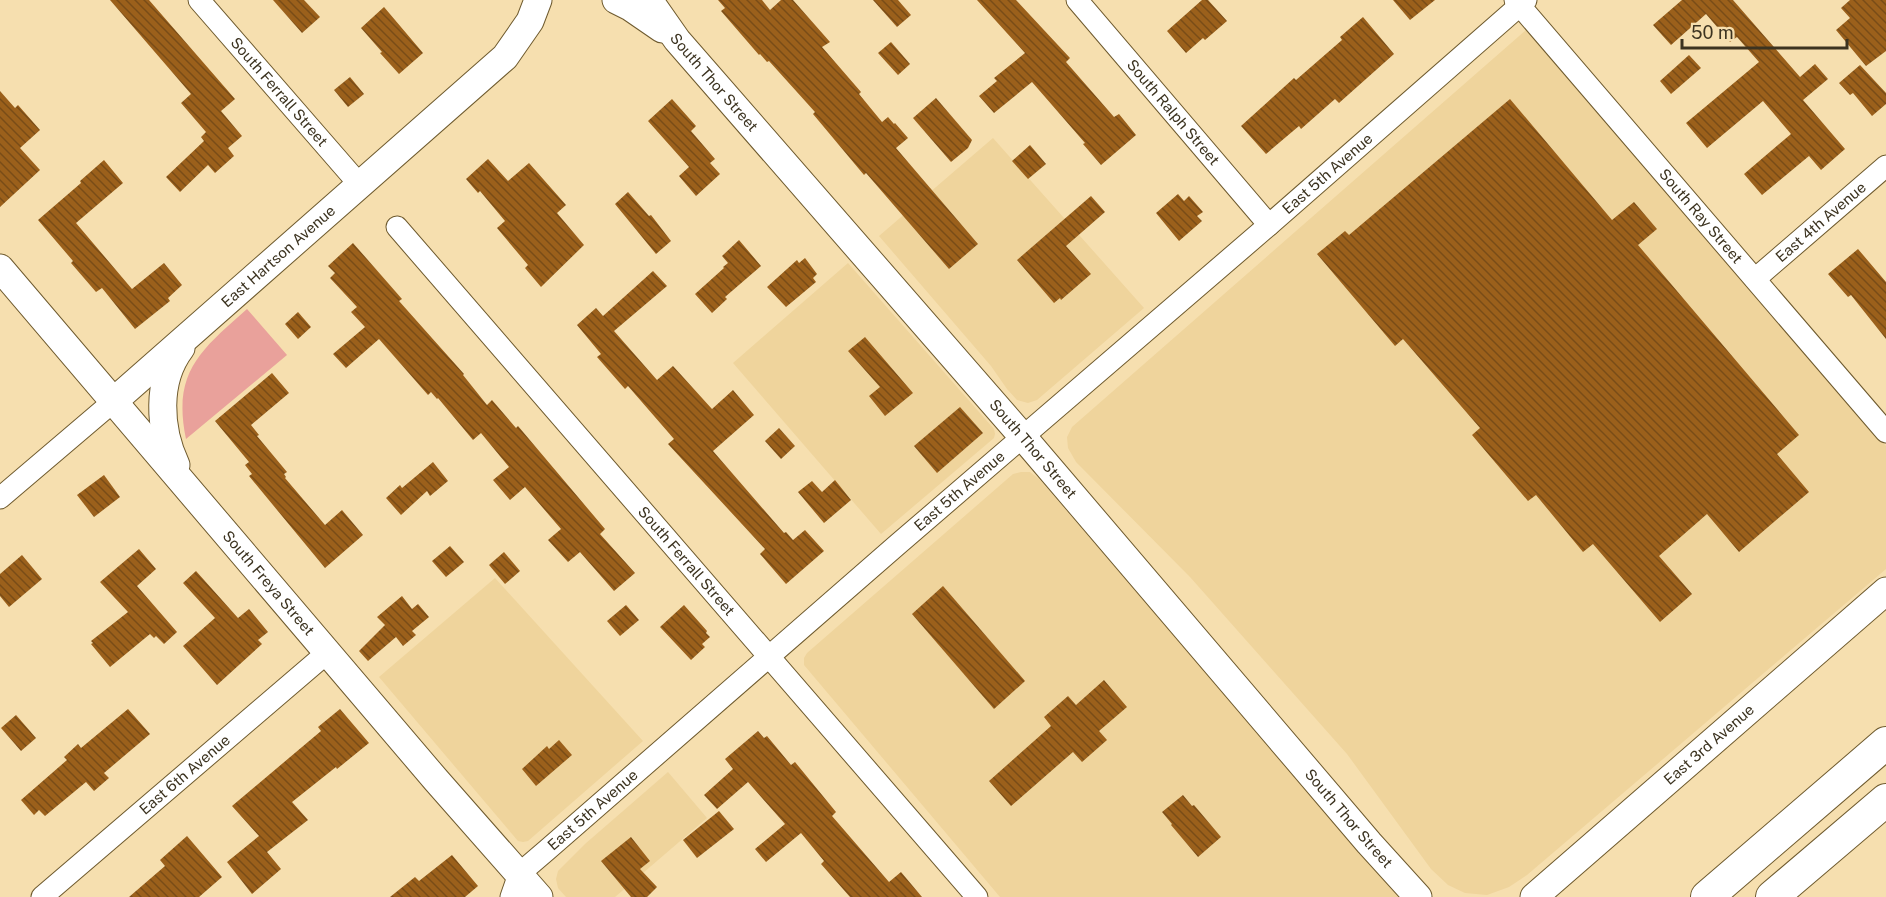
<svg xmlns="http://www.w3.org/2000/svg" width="1886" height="897" font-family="'Public Sans',sans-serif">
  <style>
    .built { fill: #efd49c }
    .green { fill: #e9a19b }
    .building { fill: url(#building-back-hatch) }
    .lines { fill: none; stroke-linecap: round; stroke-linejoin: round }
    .minor-casing { stroke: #6e5a2e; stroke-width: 23 }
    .major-casing { stroke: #6e5a2e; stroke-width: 29 }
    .highway-casing { stroke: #6e5a2e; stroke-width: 34 }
    .minor { stroke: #fff; stroke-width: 21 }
    .major { stroke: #fff; stroke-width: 27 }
    .highway { stroke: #fff; stroke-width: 32 }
    .labels { text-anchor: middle; stroke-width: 6; stroke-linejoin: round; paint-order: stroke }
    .street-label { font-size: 15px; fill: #3c3320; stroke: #f6dfaf }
  </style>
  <defs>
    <pattern id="building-back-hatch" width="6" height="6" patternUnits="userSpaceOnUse" patternTransform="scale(1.5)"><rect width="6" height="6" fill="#9b601b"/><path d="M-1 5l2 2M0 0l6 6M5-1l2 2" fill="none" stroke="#794c17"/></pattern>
  </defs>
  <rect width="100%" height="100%" fill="#f6dfaf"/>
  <g class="built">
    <polygon points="1526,30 1886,446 1886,569 1527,875 1509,887 1487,895 1465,893 1448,885 1431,869 1347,754 1190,577 1076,462 1068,448 1067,437 1072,427"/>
    <polygon points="993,138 1144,308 1037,400 1028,403 1017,400 1007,389 991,366 879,236"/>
    <polygon points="848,263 994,429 995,434 994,438 881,534 733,363"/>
    <polygon points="1021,472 1030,472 1039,479 1400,897 1000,897 804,665 804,658 807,653 1013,474"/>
    <polygon points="495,578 643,741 528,841 523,842 518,841 379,677"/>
    <polygon points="668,772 707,818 615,897 566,897 558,888 556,879 558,871 585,844"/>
  </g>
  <path class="green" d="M247 309 287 355 186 439C172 372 201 350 247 309Z"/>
  <g class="building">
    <polygon points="110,0 149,0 235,99 221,111 242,136 228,148 234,156 215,173 208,165 180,192 166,177 204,141 201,137 206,132 181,103 191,94"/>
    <polygon points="273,0 304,0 320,17 302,33"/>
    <polygon points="718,0 762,0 770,10 781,0 793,0 830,42 822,47 861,92 859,94 882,122 888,117 894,124 895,123 908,138 896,148 978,244 949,269 866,173 864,175 813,114 815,112 769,61 767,62 760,54 759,55 721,11 725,8"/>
    <polygon points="873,0 898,0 911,15 897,27"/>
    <polygon points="977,0 1016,0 1070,58 1066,62 1114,117 1119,114 1136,135 1101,165 1083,144 1085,143 1032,82 994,113 979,96 997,81 994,78 1025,53"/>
    <polygon points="1202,0 1208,0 1227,21 1205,40 1203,38 1186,53 1167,31"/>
    <polygon points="1393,0 1435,0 1410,20"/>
    <polygon points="1682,0 1733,0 1800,77 1815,64 1828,79 1803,100 1845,149 1821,170 1809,156 1762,195 1744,174 1791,134 1763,101 1707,148 1686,123 1759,62 1737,37 1730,42 1706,14 1671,45 1653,25"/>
    <polygon points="1850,0 1886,0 1886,51 1866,66 1836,30 1850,18 1841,8"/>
    <polygon points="384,7 423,53 399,74 380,53 382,52 361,28"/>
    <polygon points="1363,17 1394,54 1339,103 1335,99 1301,129 1299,126 1266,154 1241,126 1294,78 1296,80 1342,40 1340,37"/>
    <polygon points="891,42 910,64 898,75 878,53"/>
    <polygon points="1689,55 1701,68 1671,94 1660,81"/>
    <polygon points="1860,65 1886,93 1886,104 1872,116 1853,93 1850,95 1839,83"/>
    <polygon points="350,77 364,94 348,107 334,90"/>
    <polygon points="0,91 15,108 18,105 40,130 20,148 40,170 0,207"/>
    <polygon points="936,98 972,140 968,148 951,162 913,118"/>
    <polygon points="672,99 696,126 691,131 715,159 710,163 720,174 696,196 679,176 689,167 648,121"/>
    <polygon points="1510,99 1612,220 1634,202 1657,229 1638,245 1799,435 1777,454 1809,492 1739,552 1707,514 1659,556 1692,594 1660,622 1593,544 1583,552 1536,495 1528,501 1472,435 1480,428 1403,339 1395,346 1317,254 1345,231 1349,235"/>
    <polygon points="1030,145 1046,164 1028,179 1012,161"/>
    <polygon points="488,159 508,181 529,163 566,205 557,213 584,245 541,287 525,268 528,265 497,228 505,221 480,191 478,193 466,179"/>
    <polygon points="104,160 123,183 76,223 132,289 164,263 182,285 168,298 170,301 135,329 102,288 96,292 71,263 73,261 38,220 81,183 80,181"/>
    <polygon points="628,192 649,216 651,215 671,241 656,254 615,204"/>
    <polygon points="1178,194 1184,201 1189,196 1203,212 1197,216 1202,221 1179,241 1156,213"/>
    <polygon points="1091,196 1105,212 1066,246 1091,274 1061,300 1060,298 1054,303 1017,260"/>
    <polygon points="739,240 761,266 725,297 727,299 712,313 695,294 724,268 723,267 728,263 722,256"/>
    <polygon points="353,243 402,299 399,301 464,374 463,375 487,405 492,400 516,428 518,426 605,529 600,534 635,573 614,591 580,552 568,562 548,540 561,529 525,487 510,500 493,480 509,467 481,433 473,440 438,398 437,399 431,392 428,395 379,339 346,368 333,354 365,327 351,312 357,307 330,278 335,273 328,266"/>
    <polygon points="1858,249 1886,282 1886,339 1851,295 1848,297 1828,274"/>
    <polygon points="805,258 817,274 813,278 816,282 786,307 767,287 797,260 799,263"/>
    <polygon points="653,271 667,286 614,331 657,380 673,366 712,409 733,390 754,415 713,451 784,533 786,532 793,540 805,530 824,551 786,584 760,554 765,549 668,444 674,439 628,386 625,389 597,357 601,354 577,325 596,308 603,316"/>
    <polygon points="298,312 311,327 298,339 285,324"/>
    <polygon points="865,337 913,393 885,416 869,396 880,387 848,351"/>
    <polygon points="272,373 289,393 251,425 259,435 257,436 287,472 284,474 286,477 285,478 325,525 342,510 363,535 325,568 249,476 252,474 245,465 249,462 215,421"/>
    <polygon points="960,407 983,433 937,473 914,446"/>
    <polygon points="779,428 795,446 781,459 765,441"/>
    <polygon points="433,462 448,481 430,496 427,491 401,515 386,498 400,485 402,488"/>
    <polygon points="104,475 120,497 94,517 77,495"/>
    <polygon points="835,480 851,500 824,523 798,492 812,481 822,492"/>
    <polygon points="450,546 464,562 446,577 432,561"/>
    <polygon points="139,549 156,569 137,586 177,632 164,644 156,636 154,638 150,634 110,667 91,644 93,643 91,641 128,612 100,582"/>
    <polygon points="504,552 520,571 505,584 489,565"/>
    <polygon points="22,555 42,579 9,607 0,596 0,574"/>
    <polygon points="196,571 238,618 249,609 268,632 258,640 262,644 217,685 183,646 215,618 183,583"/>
    <polygon points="943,586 1025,681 994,709 912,614"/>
    <polygon points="402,596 412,609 418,604 429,617 412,631 416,635 403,646 396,637 368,661 359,651 385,625 377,617"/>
    <polygon points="626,605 639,620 620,636 607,621"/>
    <polygon points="684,605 707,631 706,633 710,637 702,644 705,647 691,660 660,627"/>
    <polygon points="1104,680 1127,707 1099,731 1107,740 1082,762 1073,752 1011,806 989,781 1051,726 1044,717 1068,696 1076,705"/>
    <polygon points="128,709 150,734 104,773 109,778 94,791 86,782 45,816 39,810 34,815 21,800 67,760 64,757 78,744 81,748"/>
    <polygon points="340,709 369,743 337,769 336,767 292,802 308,820 267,852 281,869 252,894 227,862 259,836 232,806 321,731 318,727"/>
    <polygon points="16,715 36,738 21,751 1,728"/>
    <polygon points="758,731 764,738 767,736 791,765 795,762 836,812 832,816 889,882 901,872 922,897 850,897 821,864 824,861 801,833 766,862 755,849 785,824 748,782 717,809 704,795 733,769 725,759"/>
    <polygon points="559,740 572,755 536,786 522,769 547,746 549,749"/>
    <polygon points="1183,795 1192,806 1194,805 1221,837 1198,857 1171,825 1172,824 1162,812"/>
    <polygon points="719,811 734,829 697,858 683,840"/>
    <polygon points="187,836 222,877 199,897 129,897 165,866 160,860"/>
    <polygon points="631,837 650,861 640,869 657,887 647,897 631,897 601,861"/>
    <polygon points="452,855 478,886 465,897 390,897 415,877 419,881"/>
  </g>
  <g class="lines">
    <g class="minor-casing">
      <g id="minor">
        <path id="s1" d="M199 0 359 184"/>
        <path id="s2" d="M1077 0 1269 225"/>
        <path id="s3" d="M1515 0 1886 432"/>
        <path id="s4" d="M397 227 977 897"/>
        <path id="s5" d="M1755 279 1886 166"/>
        <polyline points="0,498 114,401"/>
        <path id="s6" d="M42 897 328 652"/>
        <path id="s7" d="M511 897 519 874 547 850 897 545 1269 225 1526 0"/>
      </g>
    </g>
    <g class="major-casing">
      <g id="major">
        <polyline points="616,0 630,7 662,29"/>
        <path id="s8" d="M649 0 677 40 1023 437 1369 843 1418 897"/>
        <path id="s9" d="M0 268 436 780 539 897"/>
        <path id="s10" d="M114 401 505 57 530 21 538 0"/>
        <path d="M176 465C159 429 156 381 181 348"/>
        <path id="s11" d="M1534 897 1886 591"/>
      </g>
    </g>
    <g class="highway-casing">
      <g id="highway">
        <polyline points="1707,897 1886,743"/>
        <polyline points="1772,897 1886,800"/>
      </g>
    </g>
    <use href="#minor" class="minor"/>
    <use href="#major" class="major"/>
    <use href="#highway" class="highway"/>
  </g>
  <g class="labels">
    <g class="street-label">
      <text dy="5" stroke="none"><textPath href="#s8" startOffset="105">South Thor Street</textPath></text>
      <text dy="5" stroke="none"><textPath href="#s1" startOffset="122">South Ferrall Street</textPath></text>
      <text dy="5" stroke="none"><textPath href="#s2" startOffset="148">South Ralph Street</textPath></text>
      <text dy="5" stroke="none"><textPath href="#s7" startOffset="1094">East 5th Avenue</textPath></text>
      <text dy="5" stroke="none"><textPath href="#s3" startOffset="285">South Ray Street</textPath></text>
      <text dy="5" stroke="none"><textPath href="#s5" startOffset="87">East 4th Avenue</textPath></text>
      <text dy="5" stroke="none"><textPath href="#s10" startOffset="219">East Hartson Avenue</textPath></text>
      <text dy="5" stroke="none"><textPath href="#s8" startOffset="591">South Thor Street</textPath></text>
      <text dy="5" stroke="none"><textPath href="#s7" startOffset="608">East 5th Avenue</textPath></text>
      <text dy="5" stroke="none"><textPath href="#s4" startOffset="442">South Ferrall Street</textPath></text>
      <text dy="5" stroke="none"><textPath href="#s9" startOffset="414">South Freya Street</textPath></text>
      <text dy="5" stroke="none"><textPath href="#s11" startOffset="232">East 3rd Avenue</textPath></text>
      <text dy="5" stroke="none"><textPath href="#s6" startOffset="188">East 6th Avenue</textPath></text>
      <text dy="5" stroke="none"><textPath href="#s7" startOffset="122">East 5th Avenue</textPath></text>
      <text dy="5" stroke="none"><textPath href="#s8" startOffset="1077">South Thor Street</textPath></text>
    </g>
  </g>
  <path d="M1682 39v9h165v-9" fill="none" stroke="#3c3320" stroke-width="3"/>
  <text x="1691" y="39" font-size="18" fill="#3c3320" stroke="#f6dfaf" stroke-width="4.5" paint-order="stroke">50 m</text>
</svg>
